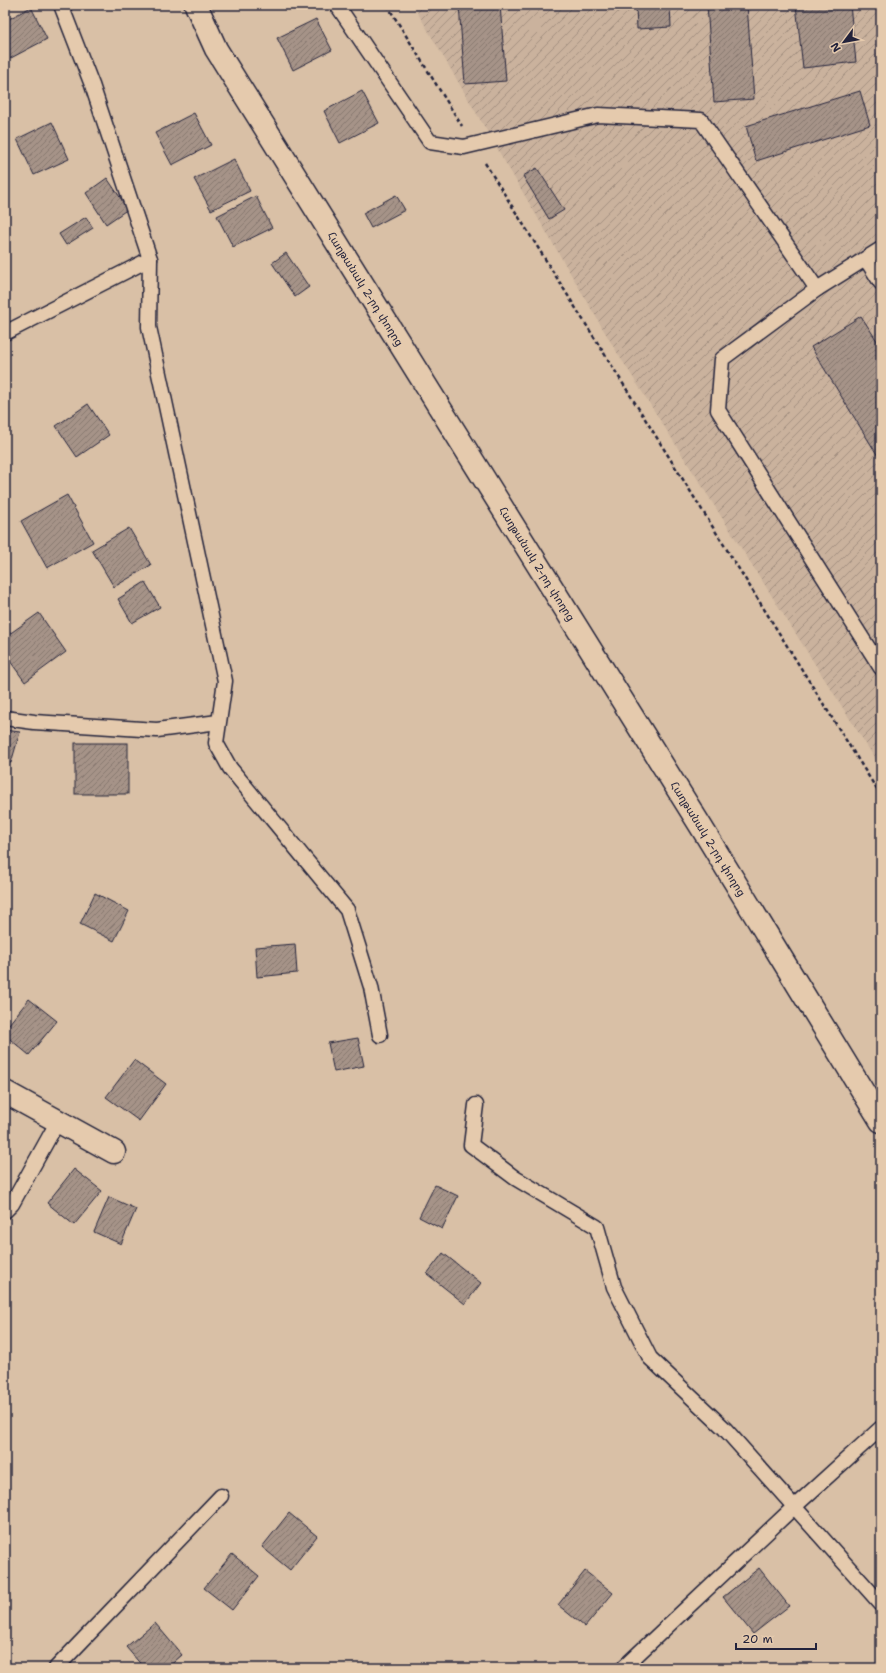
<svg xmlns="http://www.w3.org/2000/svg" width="886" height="1673" font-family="'Shantell Sans','Noto Sans Armenian',sans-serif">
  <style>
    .industrial { fill: url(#industrial-furrows) }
    .building { fill: url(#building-hatch); stroke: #22223b }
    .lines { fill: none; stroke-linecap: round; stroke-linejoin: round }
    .lane-casing { stroke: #22223b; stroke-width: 17 }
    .street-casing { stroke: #22223b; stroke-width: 25 }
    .path { stroke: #22223b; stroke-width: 2.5; stroke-dasharray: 4 3; stroke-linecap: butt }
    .lane { stroke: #e5caad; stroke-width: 14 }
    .street { stroke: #e5caad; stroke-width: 22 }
    .labels { text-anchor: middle; stroke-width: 3.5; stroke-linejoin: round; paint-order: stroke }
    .street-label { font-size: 11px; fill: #22223b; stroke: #e5caad }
  </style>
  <defs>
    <pattern id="industrial-furrows" width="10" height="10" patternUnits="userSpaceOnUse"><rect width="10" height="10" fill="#cab29d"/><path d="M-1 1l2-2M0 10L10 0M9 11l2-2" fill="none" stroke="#a49081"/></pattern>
    <pattern id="building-hatch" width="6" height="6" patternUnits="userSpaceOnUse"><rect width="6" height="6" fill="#a69388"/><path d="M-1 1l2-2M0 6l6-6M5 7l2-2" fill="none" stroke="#877870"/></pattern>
  </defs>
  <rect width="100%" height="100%" fill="#d9c0a6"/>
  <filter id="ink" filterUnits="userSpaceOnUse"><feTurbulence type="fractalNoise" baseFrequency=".025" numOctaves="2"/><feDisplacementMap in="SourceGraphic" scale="8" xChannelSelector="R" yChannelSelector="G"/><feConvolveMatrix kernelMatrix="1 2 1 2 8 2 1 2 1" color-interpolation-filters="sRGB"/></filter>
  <g filter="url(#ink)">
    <polygon class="industrial" points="413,5 881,5 881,768 613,346"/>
    <g class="building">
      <polygon points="459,5 500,5 506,81 465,84"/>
      <polygon points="670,5 671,27 637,29 636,6"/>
      <polygon points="707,5 747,5 754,99 714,102"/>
      <polygon points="796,5 850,5 856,62 803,68"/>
      <polygon points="867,5 881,5 881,7 868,8"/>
      <polygon points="31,7 47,39 9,59 5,52 5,21"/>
      <polygon points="316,19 332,50 293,70 277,38"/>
      <polygon points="362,91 379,123 340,143 324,111"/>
      <polygon points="860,91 870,125 756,161 746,126"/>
      <polygon points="194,113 211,145 172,165 155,133"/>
      <polygon points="52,122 69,159 34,175 17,139"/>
      <polygon points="234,159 250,191 211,210 194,179"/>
      <polygon points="537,168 564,210 549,219 523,176"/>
      <polygon points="107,178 128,209 106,224 86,193"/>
      <polygon points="396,195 405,210 371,228 363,213"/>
      <polygon points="256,196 272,228 233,247 217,216"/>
      <polygon points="86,217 93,228 66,245 59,234"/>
      <polygon points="286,253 309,287 295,297 272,263"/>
      <polygon points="861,316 881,347 881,461 811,347"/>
      <polygon points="88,404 109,435 77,457 56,426"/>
      <polygon points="67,495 93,542 47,568 21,521"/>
      <polygon points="129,528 151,565 114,587 92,550"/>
      <polygon points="145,582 160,607 132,623 118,599"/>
      <polygon points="39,613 66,652 25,682 5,654 5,637"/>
      <polygon points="5,730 20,732 11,763 5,762"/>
      <rect x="75" y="743" width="53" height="51"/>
      <polygon points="95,893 129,911 114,941 80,924"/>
      <polygon points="295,944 297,973 257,977 255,947"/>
      <polygon points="29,999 57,1021 29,1055 5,1035 5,1029"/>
      <polygon points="358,1038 364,1066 334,1072 328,1043"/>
      <polygon points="134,1060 166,1084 139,1121 106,1097"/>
      <polygon points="74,1169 102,1191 74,1225 47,1203"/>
      <polygon points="435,1185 458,1196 442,1229 419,1217"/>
      <polygon points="109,1197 136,1209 121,1244 94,1232"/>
      <polygon points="443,1253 481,1283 465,1304 427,1274"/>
      <polygon points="289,1513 317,1536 290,1570 262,1547"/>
      <polygon points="232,1554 259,1576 232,1610 204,1588"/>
      <polygon points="759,1568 789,1606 753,1634 723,1597"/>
      <polygon points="585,1571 613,1593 585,1627 558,1605"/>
      <polygon points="155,1623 182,1655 167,1668 144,1668 126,1647"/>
    </g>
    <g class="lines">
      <g class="lane-casing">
        <g id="lane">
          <polyline points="61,5 92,85 150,259 149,327 225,681 216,743 230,768 347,910 371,987 380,1035"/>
          <polyline points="337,5 430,142 464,147 598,115 701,120 817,289 722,359 718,410 881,668"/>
          <polyline points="866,259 881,283"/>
          <polyline points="817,289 881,249"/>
          <polyline points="5,333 150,259"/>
          <polyline points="5,718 34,722 157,730 218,722"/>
          <polyline points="476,1105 471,1145 515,1178 597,1227 614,1287 650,1358 725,1429 881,1604"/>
          <polyline points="5,1211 12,1204 58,1121"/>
          <polyline points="56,1668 221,1496"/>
          <polyline points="623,1668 794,1507 881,1428"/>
        </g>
      </g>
      <g class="street-casing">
        <g id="street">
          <path id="s1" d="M196 5 216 49 700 825 881 1121"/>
          <polyline points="5,1092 114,1152"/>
        </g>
      </g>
      <g class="path">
        <polyline points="387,5 462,126"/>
        <polyline points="485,163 881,796"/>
      </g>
      <use href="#lane" class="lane"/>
      <use href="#street" class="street"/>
    </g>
  </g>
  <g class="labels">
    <g class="street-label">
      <text dy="4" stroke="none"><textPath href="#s1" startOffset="331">Հաղթանակ 2-րդ փողոց</textPath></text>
      <text dy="4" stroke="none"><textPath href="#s1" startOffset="655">Հաղթանակ 2-րդ փողոց</textPath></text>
      <text dy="4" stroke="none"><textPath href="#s1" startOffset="979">Հաղթանակ 2-րդ փողոց</textPath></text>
    </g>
  </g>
  <rect width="886" height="1673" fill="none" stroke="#e5caad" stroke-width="20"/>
  <rect x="10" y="10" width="866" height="1653" fill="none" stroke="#22223b" stroke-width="1.5" filter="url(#ink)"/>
  <g transform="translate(844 42) rotate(238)" stroke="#e5caad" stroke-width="3" paint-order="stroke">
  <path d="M0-3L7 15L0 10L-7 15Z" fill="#22223b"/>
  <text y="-6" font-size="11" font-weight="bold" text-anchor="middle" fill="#22223b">N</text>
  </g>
  <path d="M736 1643v6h80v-6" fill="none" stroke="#22223b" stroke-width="2"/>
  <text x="742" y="1643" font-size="12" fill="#22223b" stroke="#e5caad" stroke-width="3" paint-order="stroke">20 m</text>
</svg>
